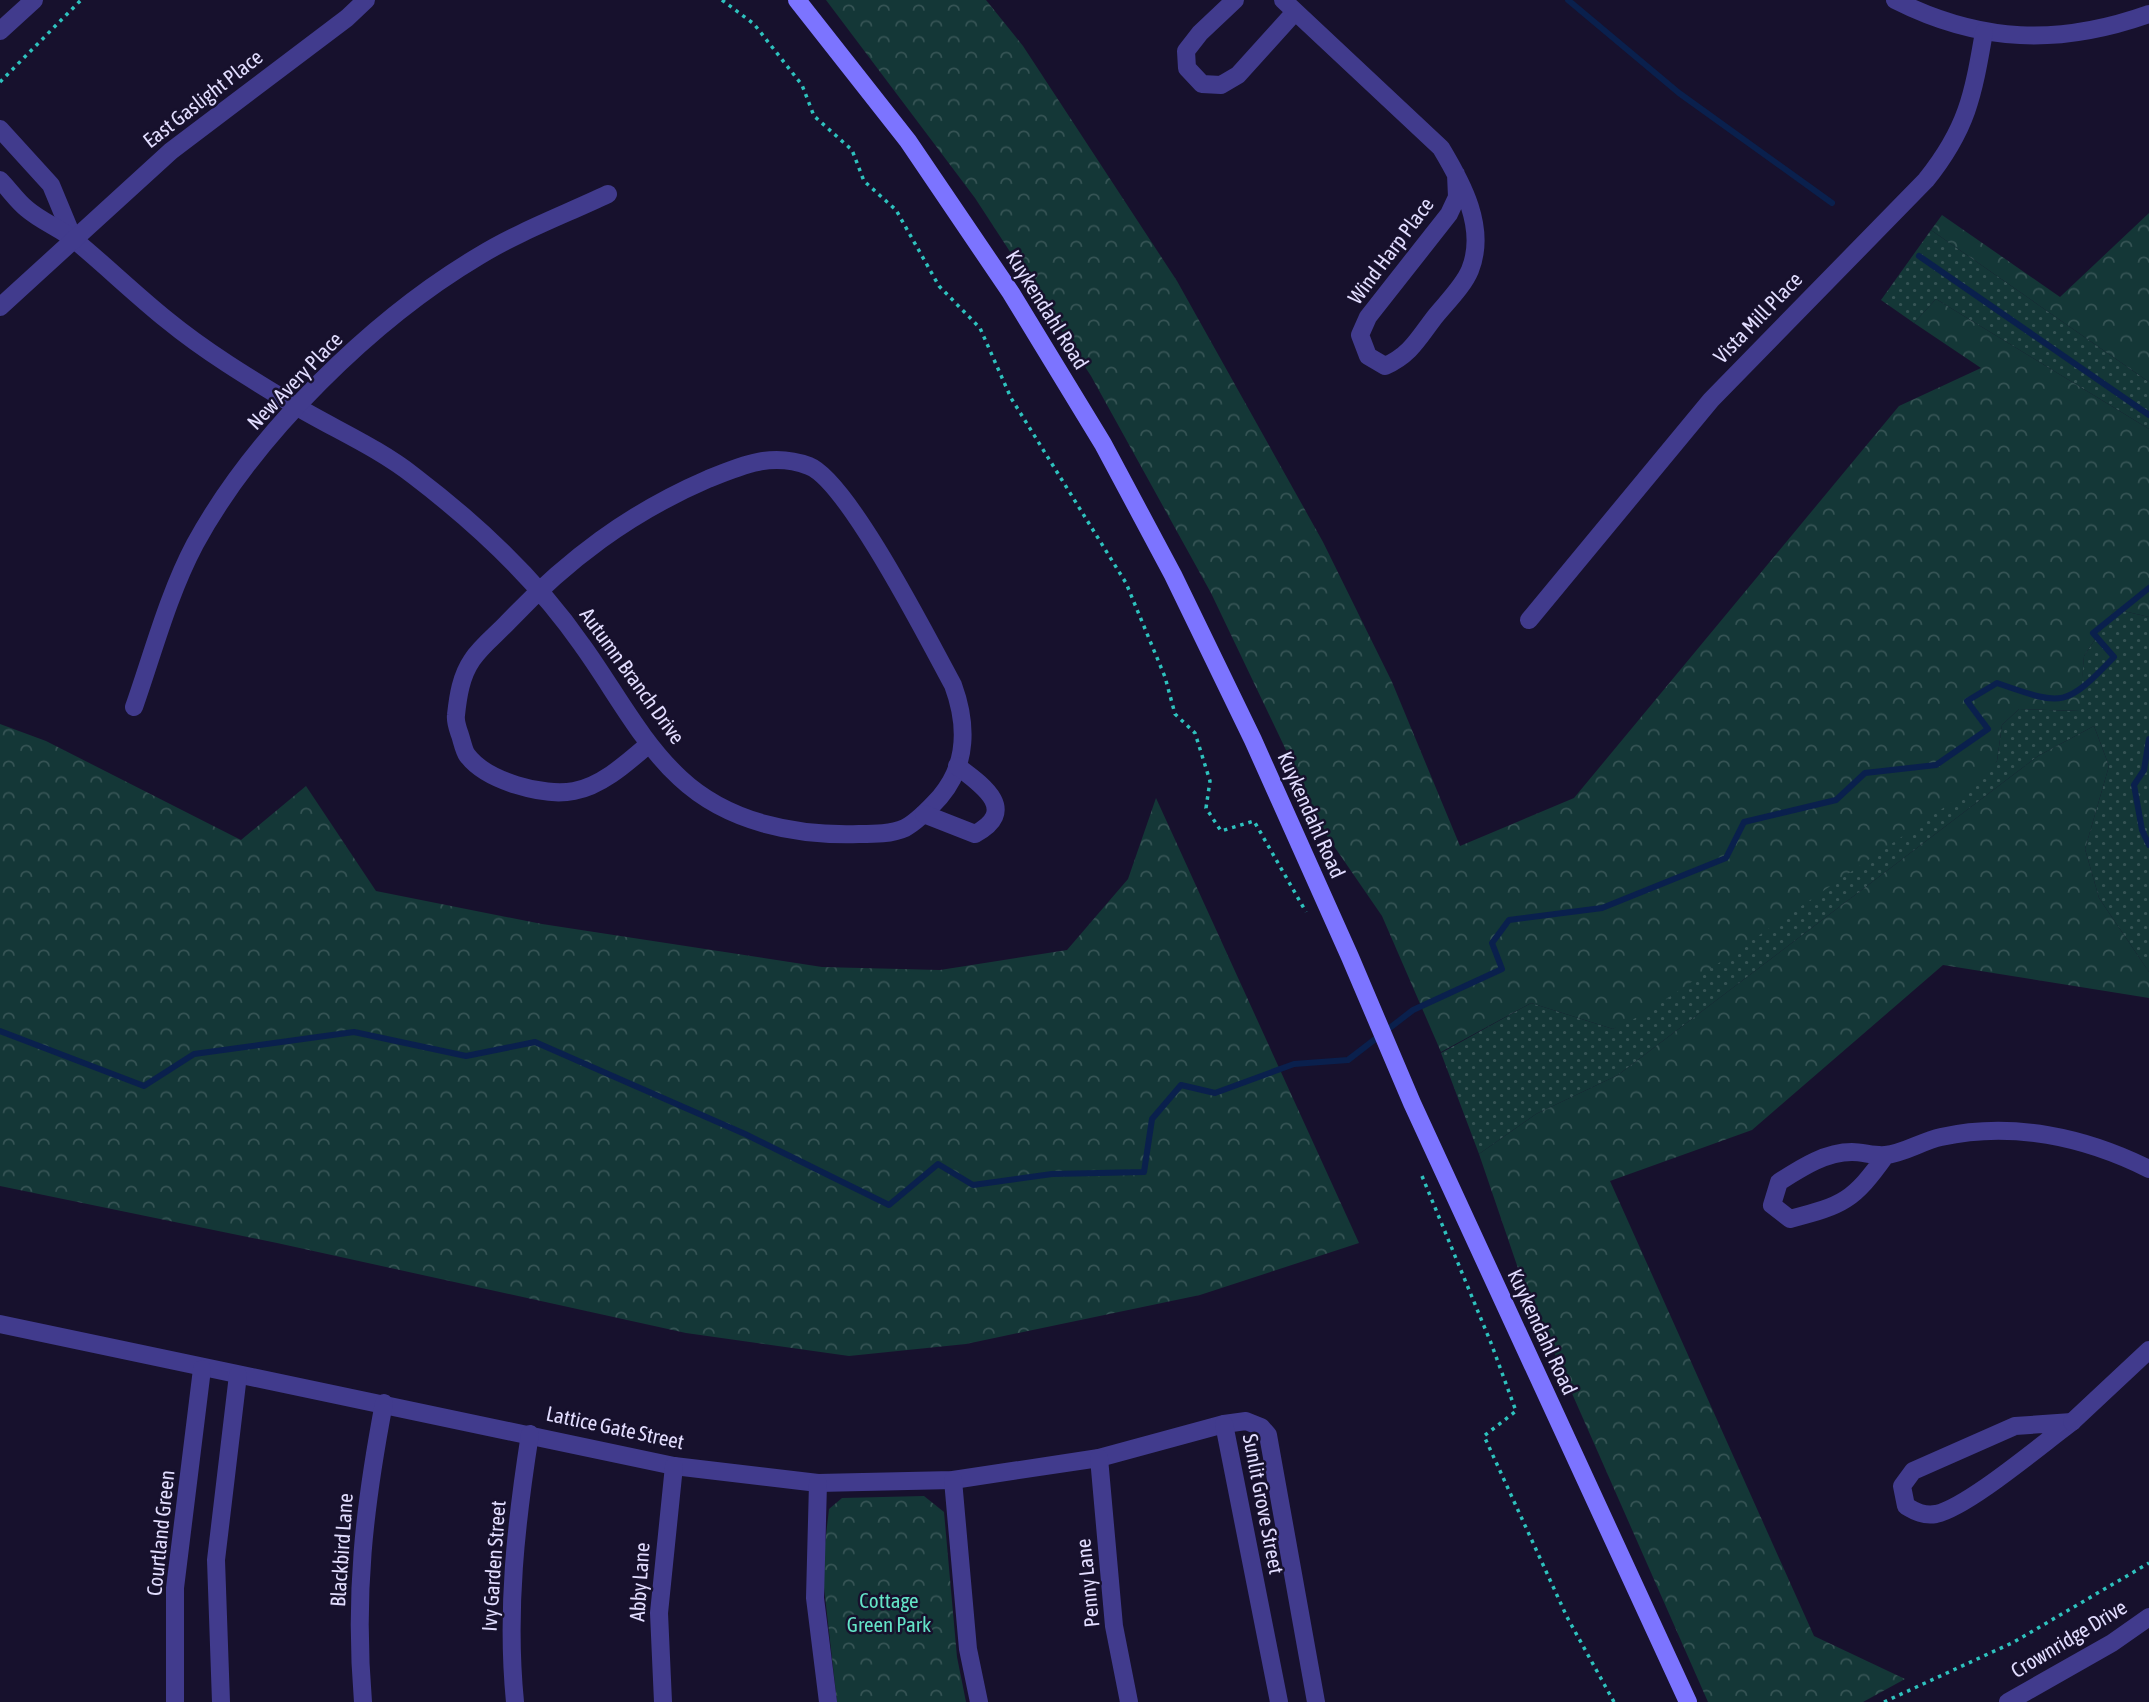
<svg xmlns="http://www.w3.org/2000/svg" width="2149" height="1702" font-family="'Asap Condensed',sans-serif">
  <style>
    .grass { fill: url(#grass-dots) }
    .forest { fill: url(#forest-crowns) }
    .lines { fill: none; stroke-linecap: round; stroke-linejoin: round }
    .stream { stroke: #0a204d; stroke-width: 6 }
    .path { stroke: #2ec2be; stroke-width: 3.5; stroke-dasharray: 3.5 5; stroke-linecap: butt }
    .minor { stroke: #413b8d; stroke-width: 18 }
    .tertiary { stroke: #413b8d; stroke-width: 18 }
    .secondary { stroke: #7c74ff; stroke-width: 18 }
    .labels { text-anchor: middle; stroke-width: 5; stroke-linejoin: round; paint-order: stroke }
    .street-label { font-size: 21px; fill: #e2ddff; stroke: #17112d }
    .park-label { font-size: 21px; fill: #64e4c8; stroke: #17112d }
  </style>
  <defs>
    <pattern id="grass-dots" width="8" height="8" patternUnits="userSpaceOnUse" patternTransform="scale(1.75)"><rect width="8" height="8" fill="#143737"/><path d="M2 2h.1M6 6h.1" fill="none" stroke="#365455" stroke-width="1.8" stroke-linecap="round"/></pattern>
    <pattern id="forest-crowns" width="20" height="18" patternUnits="userSpaceOnUse" patternTransform="scale(1.75)"><rect width="20" height="18" fill="#143737"/><path d="M2 6a3 3 0 1 1 6 0M12 15a3 3 0 1 1 6 0" fill="none" stroke="#365455"/></pattern>
  </defs>
  <rect width="100%" height="100%" fill="#17112d"/>
  <g class="grass">
    <polygon points="1931,230 2149,382 2149,429 1936,299 1914,323 1881,300"/>
    <polygon points="2115,609 2149,617 2149,972 2099,898 2085,849 2109,766 2094,726 2038,756 1618,1075 1536,1114 1479,1154 1441,1053 1531,1003 1613,1029 1997,761 2002,725 2019,709 2079,711 2084,656"/>
  </g>
  <g class="forest">
    <polygon points="826,0 986,0 1023,46 1177,281 1323,542 1392,682 1460,846 1574,798 1899,406 1981,368 1914,323 1936,299 2149,429 2149,617 2115,609 2084,656 2080,711 2019,709 2002,725 1997,761 1952,802 1648,1012 1613,1029 1531,1003 1441,1052 1382,916 1327,836 1211,593 1091,376 975,198"/>
    <polygon points="2149,213 2149,382 1931,230 1942,215 2060,297"/>
    <polygon points="0,724 46,741 241,840 306,786 376,891 542,924 822,967 940,970 1067,950 1128,879 1156,798 1359,1243 1200,1295 966,1344 849,1356 686,1333 277,1243 0,1186"/>
    <polygon points="2094,726 2109,766 2085,849 2099,898 2149,972 2149,998 1943,965 1752,1130 1610,1181 1814,1636 1905,1679 1863,1702 1708,1702 1522,1280 1479,1154 1536,1114 1618,1075 2038,756"/>
    <polygon points="924,1496 944,1512 957,1657 966,1702 837,1702 822,1570 829,1509 842,1498"/>
  </g>
  <g class="lines">
    <g class="stream">
      <polyline points="1568,0 1679,93 1832,203"/>
      <polyline points="1919,256 2149,415"/>
      <polyline points="2149,739 2144,770 2134,785 2142,830 2149,845"/>
      <path d="M0 1031 144 1086 194 1054 354 1032 466 1056 535 1042 745 1134 889 1205 938 1164 973 1185 1052 1174 1144 1172 1152 1119 1181 1085 1215 1093 1294 1064 1348 1060 1413 1010 1502 969 1492 943 1509 920 1602 908 1726 858 1744 822 1836 800 1865 773 1936 765 1988 729 1967 701 1997 683C2063 706 2065 708 2114 657L2093 633 2149 588"/>
    </g>
    <g class="path">
      <polyline points="722,0 754,24 802,85 814,116 852,150 864,181 896,210 939,286 980,328 1011,398 1126,583 1165,677 1175,714 1195,733 1210,781 1206,808 1221,831 1254,821 1306,912"/>
      <polyline points="0,82 81,0"/>
      <polyline points="1422,1176 1491,1343 1516,1411 1484,1436 1567,1617 1614,1702"/>
      <polyline points="1884,1702 2014,1642 2149,1563"/>
    </g>
    <g class="minor">
      <polyline points="1235,0 1200,33 1186,51 1187,68 1202,84 1221,85 1238,75 1294,13"/>
      <path d="M1283 0 1441 148C1462 183 1487 228 1470 270 1463 287 1445 304 1434 318 1418 339 1410 355 1385 366L1368 356 1360 335 1368 317 1449 214 1457 197 1456 174"/>
      <path d="M1895 0C1980 43 2059 46 2149 14"/>
      <polyline points="0,129 51,185 73,238"/>
      <path d="M0 180C9 189 17 201 27 209 42 222 62 229 77 242 107 267 136 295 167 320 206 352 251 379 294 405 334 429 377 447 414 476 477 524 537 580 582 645 614 689 640 741 680 778 728 823 796 836 859 834 874 834 892 834 905 828 918 821 930 808 940 797 968 764 967 723 953 685 930 643 848 481 809 466 772 452 742 465 708 479 629 513 567 560 508 622 497 634 481 646 472 660 461 676 458 696 456 715 455 722 458 729 460 735 462 741 464 751 467 755 486 781 544 797 574 791 602 786 628 762 649 744"/>
      <polyline points="0,307 171,151 347,18 366,0"/>
      <path d="M1529 620 1711 400 1926 180C1967 129 1973 96 1984 32"/>
      <path d="M134 707C153 653 168 595 195 544 255 434 373 319 479 256 520 231 566 214 608 194"/>
      <path d="M924 814 975 834C1020 810 981 784 957 766"/>
      <path d="M1886 1155C1853 1201 1844 1205 1790 1219L1772 1205 1779 1182C1801 1168 1825 1152 1852 1152 1863 1152 1874 1156 1885 1155 1903 1154 1922 1141 1941 1137 2012 1121 2085 1137 2149 1169"/>
      <polyline points="0,1324 674,1466 818,1483 953,1480 1099,1458 1224,1424 1246,1421 1261,1427 1268,1435 1316,1702"/>
      <path d="M2072 1422C2042 1444 1968 1507 1936 1514 1924 1516 1916 1512 1906 1506L1902 1486 1913 1471 2015 1426Z"/>
      <polyline points="2072,1422 2149,1350"/>
      <polyline points="1224,1424 1279,1702"/>
      <polyline points="1099,1458 1114,1626 1129,1702"/>
      <polyline points="953,1480 968,1649 979,1702"/>
      <polyline points="818,1483 815,1598 828,1702"/>
      <polyline points="175,1702 175,1588 202,1369"/>
      <polyline points="221,1702 216,1560 238,1375"/>
      <path d="M363 1702C354 1596 364 1508 384 1403"/>
      <path d="M515 1702C506 1611 516 1523 530 1434"/>
      <polyline points="663,1702 659,1613 674,1466"/>
    </g>
    <g class="tertiary">
      <polyline points="0,31 34,0"/>
      <polyline points="2008,1702 2112,1643 2149,1617"/>
    </g>
    <polyline class="secondary" points="797,0 908,141 1011,293 1103,444 1173,575 1253,740 1350,957 1412,1103 1688,1702"/>
  </g>
  <g class="labels">
    <g class="street-label">
      <text transform="translate(203 99) rotate(-38)" y="7">East Gaslight Place</text>
      <text transform="translate(1391 251) rotate(-53)" y="7">Wind Harp Place</text>
      <text transform="translate(1047 310) rotate(58)" y="7">Kuykendahl Road</text>
      <text transform="translate(1758 318) rotate(-46)" y="7">Vista Mill Place</text>
      <text transform="translate(295 381) rotate(-46)" y="7">New Avery Place</text>
      <text transform="translate(632 676) rotate(54)" y="7">Autumn Branch Drive</text>
      <text transform="translate(1311 815) rotate(66)" y="7">Kuykendahl Road</text>
      <text transform="translate(1542 1332) rotate(65)" y="7">Kuykendahl Road</text>
      <text transform="translate(615 1428) rotate(12)" y="7">Lattice Gate Street</text>
      <text transform="translate(1263 1504) rotate(79)" y="7">Sunlit Grove Street</text>
      <text transform="translate(161 1533) rotate(-84)" y="7">Courtland Green</text>
      <text transform="translate(342 1550) rotate(-86)" y="7">Blackbird Lane</text>
      <text transform="translate(494 1566) rotate(-86)" y="7">Ivy Garden Street</text>
      <text transform="translate(640 1582) rotate(-86)" y="7">Abby Lane</text>
      <text transform="translate(1088 1583) rotate(-96)" y="7">Penny Lane</text>
      <text transform="translate(2069 1639) rotate(-31)" y="7">Crownridge Drive</text>
    </g>
    <g class="park-label">
      <text x="889" y="1608">Cottage<tspan x="889" dy="24">Green Park</tspan></text>
    </g>
  </g>
</svg>
